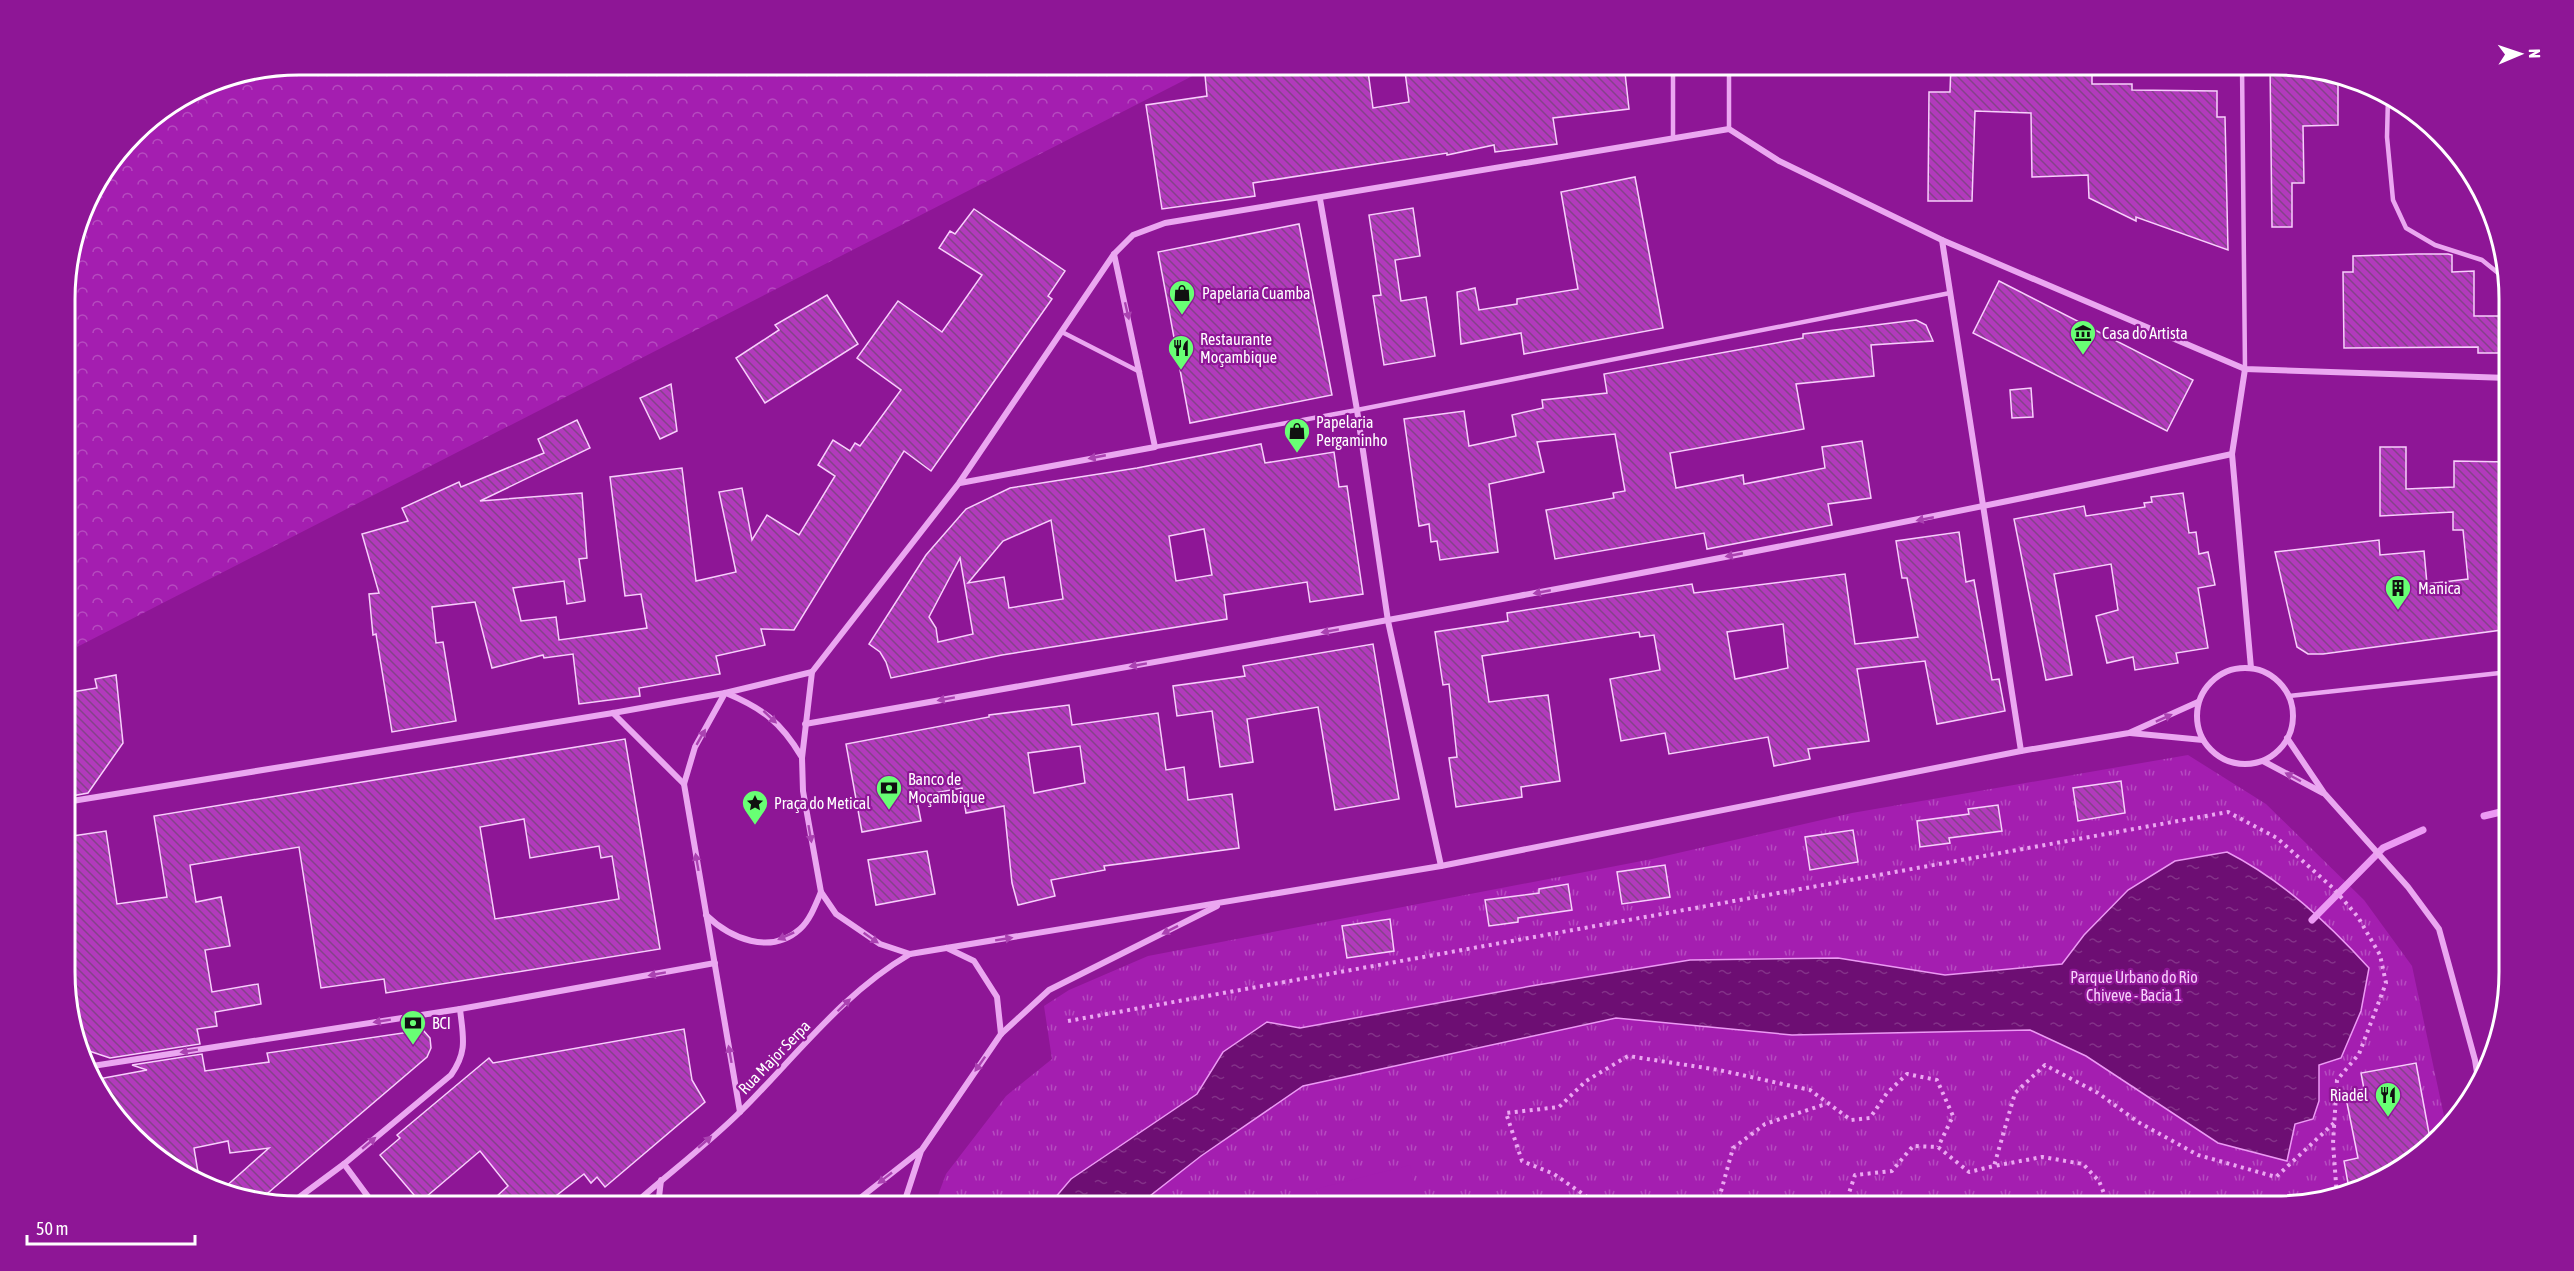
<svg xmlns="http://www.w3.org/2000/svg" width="2574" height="1271" font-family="'Asap Condensed',sans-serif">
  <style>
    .grass { fill: url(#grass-tufts) }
    .forest { fill: url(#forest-crowns) }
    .pitch { fill: #a41eb0 }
    .water { fill: url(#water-ripples); stroke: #ec9af4; stroke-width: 1.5 }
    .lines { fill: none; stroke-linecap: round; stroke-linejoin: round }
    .stream { stroke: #ec9af4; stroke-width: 7 }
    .building { fill: url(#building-back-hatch); stroke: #f8cffc; stroke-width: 1.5; fill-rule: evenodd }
    .path { stroke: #eba7f1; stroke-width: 4; stroke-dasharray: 3 4.5; stroke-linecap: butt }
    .lane { stroke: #eba7f1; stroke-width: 4.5 }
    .street { stroke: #eba7f1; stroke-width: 6 }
    .oneway { fill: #aa42b1 }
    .labels { text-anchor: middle; stroke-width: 4.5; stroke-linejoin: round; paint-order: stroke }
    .poi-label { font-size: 16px; fill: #fff; stroke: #8e1696; text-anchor: start }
    .park-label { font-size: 16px; fill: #f8cffc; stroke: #8e1696 }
    .street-label { font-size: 16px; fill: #fff; stroke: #8e1696 }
    .rim { fill: none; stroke: #fff; stroke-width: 3 }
  </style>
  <defs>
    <pattern id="grass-tufts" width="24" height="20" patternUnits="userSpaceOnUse" patternTransform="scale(1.5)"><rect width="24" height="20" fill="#a41eb0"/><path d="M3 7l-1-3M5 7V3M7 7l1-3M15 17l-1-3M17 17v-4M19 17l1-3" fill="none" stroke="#b64bc0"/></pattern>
    <pattern id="forest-crowns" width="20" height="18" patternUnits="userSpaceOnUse" patternTransform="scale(1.5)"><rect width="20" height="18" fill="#a41eb0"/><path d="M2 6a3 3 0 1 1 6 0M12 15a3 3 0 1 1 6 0" fill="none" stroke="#b64bc0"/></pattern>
    <pattern id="water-ripples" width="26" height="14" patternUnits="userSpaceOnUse" patternTransform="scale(1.5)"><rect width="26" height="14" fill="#6d0e73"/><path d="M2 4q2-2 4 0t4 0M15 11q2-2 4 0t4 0" fill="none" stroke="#833288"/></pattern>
    <pattern id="building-back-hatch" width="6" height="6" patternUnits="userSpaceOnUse" patternTransform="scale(1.5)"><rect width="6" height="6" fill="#b23abc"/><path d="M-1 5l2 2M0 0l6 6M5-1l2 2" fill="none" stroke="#84428a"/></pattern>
  </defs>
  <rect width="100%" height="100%" fill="#8e1696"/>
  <polygon class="grass" points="2188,755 2266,804 2364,900 2412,966 2447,1130 2405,1167 2351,1194 2290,1206 934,1206 946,1174 1006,1096 1052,1059 1044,1006 1069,990 1148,956 1652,859 1852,813"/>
  <polygon class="forest" points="299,65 299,64 1214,65 77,647 66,621 65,284 89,195 144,123 210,82"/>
  <polygon class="pitch" points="1410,1165 1420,1206 1321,1206 1316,1189"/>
  <path class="water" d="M2227 852C2282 880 2328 923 2369 968L2361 1011 2341 1058 2319 1065V1101L2313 1119 2295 1124 2287 1161 2218 1143 2086 1056 2030 1030 1792 1035 1616 1018 1303 1086 1201 1156 1137 1206H1048L1071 1179 1197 1094 1223 1052 1267 1022 1300 1028 1531 986 1690 960 1838 958 1945 975 2062 964 2084 935 2128 890 2175 861Z"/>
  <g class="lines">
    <g class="stream">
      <polyline points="2484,816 2509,810"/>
      <polyline points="2312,920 2383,848 2423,830"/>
    </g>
  </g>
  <g class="building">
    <polygon points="1233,64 1367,64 1373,108 1409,102 1404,64 1624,64 1629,109 1553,118 1557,144 1495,152 1494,145 1447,155 1447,153 1253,183 1255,196 1162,209 1146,105 1207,96 1205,75 1233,73"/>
    <polygon points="1951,64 2092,64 2092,84 2132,84 2132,90 2217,91 2217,117 2225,117 2228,250 2136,217 2136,221 2089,198 2088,175 2032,177 2031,113 1975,111 1972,201 1928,201 1929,92 1950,92"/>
    <polygon points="2270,64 2338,79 2338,125 2303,126 2304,183 2292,183 2292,227 2272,227"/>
    <polygon points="1635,177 1663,328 1524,354 1521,333 1461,344 1457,292 1475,288 1479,310 1517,304 1517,299 1578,289 1561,192"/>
    <polygon points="1413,208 1420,256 1395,260 1401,301 1426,297 1435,356 1384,365 1373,296 1381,295 1369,215"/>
    <polygon points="974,209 1065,271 1048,296 1052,299 931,471 904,451 794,630 761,629 765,645 716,656 720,674 639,688 640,696 579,704 573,654 544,658 543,655 492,668 475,602 432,607 436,643 443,642 456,721 392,732 376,634 373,635 369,594 379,593 362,534 408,521 402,508 459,482 461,487 544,453 538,439 577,420 590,448 480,501 582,493 587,558 579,559 585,601 567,604 564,581 513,588 521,621 556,617 559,640 647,628 641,594 625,596 610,477 682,468 696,581 736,572 719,492 742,488 752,540 767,515 799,535 835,476 818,465 833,440 850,451 855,443 860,446 901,390 857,358 898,301 942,332 982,275 939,248 950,231 955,234"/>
    <polygon points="1299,224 1332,395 1190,423 1158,252"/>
    <polygon points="2418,254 2448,254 2452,255 2452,272 2474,271 2474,316 2508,316 2508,353 2478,353 2478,347 2344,348 2343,272 2353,272 2353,256"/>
    <polygon points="1999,281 2193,380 2167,431 1973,333"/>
    <polygon points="827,295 858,344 765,403 736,358 779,330 775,325"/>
    <polygon points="1916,320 1926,325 1933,341 1871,345 1874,376 1796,384 1804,429 1670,453 1676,488 1743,475 1744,484 1825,468 1822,447 1862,441 1871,498 1828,504 1832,525 1707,549 1704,533 1555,559 1546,510 1614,498 1613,493 1625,491 1615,434 1537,442 1544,472 1489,484 1498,552 1440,560 1437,541 1431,542 1429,524 1419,526 1404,419 1464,411 1469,446 1516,436 1512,415 1543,408 1542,400 1607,393 1604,374 1803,338 1803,334"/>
    <polygon points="671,384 677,431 660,439 640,398"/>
    <polygon points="2031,388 2033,417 2012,418 2010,390"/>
    <path d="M1261 444 1265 463 1334 452 1339 487 1347 486 1363 594 1310 602 1307 582 1224 595 1227 619 1002 655 891 678 886 662 880 652 869 644 926 555 966 509 1010 488 1137 468ZM1051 520 1063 599 1009 608 1004 577 968 583 1003 541ZM1204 529 1212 575 1176 581 1169 536ZM960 558 973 634 938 642 936 628 929 617Z"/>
    <polygon points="2380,447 2406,447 2406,489 2454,487 2454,461 2508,462 2509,629 2323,654 2308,654 2297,647 2275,552 2379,540 2380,555 2424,551 2427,584 2468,579 2463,530 2453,530 2453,512 2380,516"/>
    <polygon points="2183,493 2189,533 2196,532 2199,554 2208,552 2215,585 2198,588 2208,648 2176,653 2178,663 2135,670 2133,657 2107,663 2096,616 2118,610 2111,564 2054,574 2072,675 2046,680 2014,519 2084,506 2086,516 2145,507 2144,503 2152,502 2151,497"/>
    <path d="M1959 532 1966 582 1974 580 1992 680 1999 679 2005 711 1937 724 1925 661 1857 669 1869 741 1808 749 1810 759 1774 766 1768 737 1669 754 1665 733 1621 741 1610 679 1660 670 1654 635 1640 637 1639 632 1482 656 1489 702 1548 695 1560 781 1521 787 1522 797 1456 807 1449 758 1457 757 1449 684 1443 685 1435 632 1508 621 1507 613 1692 584 1694 593 1845 574 1855 644 1918 637 1907 578H1902L1896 541ZM1783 624 1788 668 1735 679 1727 632Z"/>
    <polygon points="1373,644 1399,799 1335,810 1318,707 1247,719 1253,762 1220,767 1212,711 1177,716 1173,686 1245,676 1243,666"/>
    <polygon points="116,675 123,743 88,793 66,797 66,693 97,688 95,679"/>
    <path d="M1069 705 1072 725 1158 713 1166 770 1184 767 1188 800 1232 794 1239 848 1104 866 1105 870 1051 880 1055 896 1018 905 1012 883 1004 806 966 813 962 788 916 796 921 821 862 832 846 744 989 717V715ZM1080 746 1085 783 1034 793 1028 753Z"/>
    <path d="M625 739 660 949 386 993 384 979 321 988 299 847 190 865 196 902 221 897 230 946 205 950 212 992 258 984 261 1004 215 1012 217 1026 197 1029 200 1044 110 1058 83 1049 77 1042 67 994 66 837 106 831 117 904 167 897 154 816ZM524 819 530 858 599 846 601 858 612 856 619 899 495 919 480 827Z"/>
    <polygon points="2121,781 2125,813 2078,821 2073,788"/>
    <polygon points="1998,805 2002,831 1949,838 1950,843 1920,847 1917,821 1969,814 1968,809"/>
    <polygon points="1853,830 1858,862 1810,870 1805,837"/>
    <polygon points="927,851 935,894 876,905 868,860"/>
    <polygon points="1665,865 1670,897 1622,904 1617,872"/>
    <polygon points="1568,884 1572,910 1518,918 1518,922 1489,926 1485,900 1539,893 1539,889"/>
    <polygon points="1390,919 1394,951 1347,958 1342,926"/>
    <polygon points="684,1029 692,1080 705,1102 605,1187 597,1177 591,1183 584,1174 543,1206 506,1206 497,1196 508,1186 480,1151 420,1202 380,1155 400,1138 397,1135 489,1058 493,1063"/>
    <polygon points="423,1030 430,1038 431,1048 427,1057 262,1198 223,1189 269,1148 230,1153 228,1141 194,1148 200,1184 196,1182 113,1114 93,1080 147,1070 132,1065 202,1054 205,1071 269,1062 267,1053"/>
    <polygon points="2416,1063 2431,1144 2405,1167 2350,1194 2344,1161 2358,1158 2345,1093 2364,1089 2361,1073"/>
  </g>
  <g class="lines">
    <g class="path">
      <polyline points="1068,1021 2228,812 2277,838 2334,889 2358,917 2380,955 2386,983 2359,1054 2337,1080 2333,1143 2337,1197"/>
      <polyline points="1600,1206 1554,1174 1522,1161 1506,1113 1559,1107 1586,1081 1628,1056 1719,1070 1810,1090 1851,1120 1870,1118 1887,1093 1907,1074 1937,1080 1953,1116 1938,1147"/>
      <polyline points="1717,1206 1733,1148 1765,1124 1826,1104"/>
      <polyline points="1852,1206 1849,1193 1855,1175 1892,1171 1913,1146 1938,1147 1969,1172 1994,1166"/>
      <polyline points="2109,1206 2099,1181 2083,1164 2042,1157 1994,1166 2015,1093 2045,1065 2098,1093 2138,1122 2198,1155 2276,1177 2334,1123"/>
    </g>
    <g class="lane">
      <polyline points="1673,64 1673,138"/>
      <polyline points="1729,64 1729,129"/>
      <polyline points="2242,64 2245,369"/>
      <polyline points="2388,97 2387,137 2393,200 2406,228 2435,245 2482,260 2508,281"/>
      <polyline points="1062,332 1140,372"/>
      <polyline points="1155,447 1357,410 1950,293"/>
      <polyline points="2289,696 2509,672"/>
    </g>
    <g class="street">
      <polyline points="1320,199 1357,410 1388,621 1441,866"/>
      <polyline points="1942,240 2021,751"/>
      <polyline points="2245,369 2232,454 2251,668"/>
      <polyline points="960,483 1155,447 1114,254"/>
      <circle cx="2245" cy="716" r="48"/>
      <polyline points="725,693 695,747 684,784 740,1112"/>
      <path d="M726 693C762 708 781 722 801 756"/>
      <polyline points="613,713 684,784"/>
      <path d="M805 724C1282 640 1759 556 2232 454"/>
      <polyline points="2130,733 2203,740"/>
      <polyline points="2287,738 2324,793 2408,887 2439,929 2475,1060 2479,1085"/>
      <polyline points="2263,761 2323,793"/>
      <polyline points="66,802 613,713 725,693 812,672"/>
      <path d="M706 915C730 938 770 956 800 929 810 920 816 904 821 892"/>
      <polyline points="947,948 974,961 997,997 1001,1034"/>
      <polyline points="910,954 880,944 836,914 821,892 803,791 802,758 812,672 959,483 1114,254 1133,235 1165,223 1729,129 1779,161 1942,240 2245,369 2508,378"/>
      <polyline points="86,1067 460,1009 715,963"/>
      <polyline points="344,1164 375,1206"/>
      <path d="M290 1204 344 1164 451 1075C468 1051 463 1037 460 1009"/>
      <path d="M632 1206C668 1174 708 1144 742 1110 796 1056 844 992 910 954L1441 866 2021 751 2129 733 2198 702"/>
      <polyline points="658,1206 661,1180"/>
      <polyline points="850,1206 920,1151"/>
      <polyline points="903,1206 921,1151 1001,1034 1049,990 1217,906"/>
    </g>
  </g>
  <defs><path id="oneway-solid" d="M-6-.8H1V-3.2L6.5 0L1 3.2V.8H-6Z" transform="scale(1.5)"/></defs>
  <g class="oneway">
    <use href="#oneway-solid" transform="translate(1127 311) rotate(77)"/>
    <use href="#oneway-solid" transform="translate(1097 457) rotate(169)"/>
    <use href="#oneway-solid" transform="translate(1925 519) rotate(169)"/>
    <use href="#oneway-solid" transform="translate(1734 555) rotate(169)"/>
    <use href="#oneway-solid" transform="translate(1542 592) rotate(169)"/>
    <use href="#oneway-solid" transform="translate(1330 631) rotate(170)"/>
    <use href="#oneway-solid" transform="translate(1138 665) rotate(170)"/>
    <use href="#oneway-solid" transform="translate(946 699) rotate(170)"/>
    <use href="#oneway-solid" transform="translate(770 717) rotate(43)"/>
    <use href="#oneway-solid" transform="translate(2164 718) rotate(-24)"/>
    <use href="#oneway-solid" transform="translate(701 737) rotate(-60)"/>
    <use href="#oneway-solid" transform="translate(2293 777) rotate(-152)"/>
    <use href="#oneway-solid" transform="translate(810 834) rotate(80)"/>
    <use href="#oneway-solid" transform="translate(697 862) rotate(-100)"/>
    <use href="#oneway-solid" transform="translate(1170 930) rotate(153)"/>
    <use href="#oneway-solid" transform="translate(786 936) rotate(156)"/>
    <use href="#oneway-solid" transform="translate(871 938) rotate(35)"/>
    <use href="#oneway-solid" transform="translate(1004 939) rotate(-9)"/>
    <use href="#oneway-solid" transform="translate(657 974) rotate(170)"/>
    <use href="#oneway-solid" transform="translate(844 1005) rotate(-44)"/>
    <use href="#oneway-solid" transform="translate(382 1021) rotate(171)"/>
    <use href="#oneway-solid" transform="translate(189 1051) rotate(171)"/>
    <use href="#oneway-solid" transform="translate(730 1054) rotate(-100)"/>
    <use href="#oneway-solid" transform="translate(980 1064) rotate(125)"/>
    <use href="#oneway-solid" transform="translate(705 1142) rotate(-41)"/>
    <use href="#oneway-solid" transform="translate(369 1143) rotate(-40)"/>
    <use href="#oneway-solid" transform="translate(885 1178) rotate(142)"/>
  </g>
  <defs>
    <g id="shop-pin" transform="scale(1.35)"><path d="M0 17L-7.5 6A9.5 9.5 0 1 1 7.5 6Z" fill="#68ff74" stroke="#8e1696"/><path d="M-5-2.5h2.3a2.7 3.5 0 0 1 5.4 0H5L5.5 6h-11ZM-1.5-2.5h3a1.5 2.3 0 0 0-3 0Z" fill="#111"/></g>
    <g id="museum-pin" transform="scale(1.35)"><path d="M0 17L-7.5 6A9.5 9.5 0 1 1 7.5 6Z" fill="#68ff74" stroke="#8e1696"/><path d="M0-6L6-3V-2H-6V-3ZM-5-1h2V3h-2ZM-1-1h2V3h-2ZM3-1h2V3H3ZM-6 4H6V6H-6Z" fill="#111"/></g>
    <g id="restaurant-pin" transform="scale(1.35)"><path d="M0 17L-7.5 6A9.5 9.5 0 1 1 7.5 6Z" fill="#68ff74" stroke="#8e1696"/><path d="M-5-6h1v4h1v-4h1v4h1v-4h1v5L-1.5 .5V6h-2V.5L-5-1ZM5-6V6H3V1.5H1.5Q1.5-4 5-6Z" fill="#111"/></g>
    <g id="building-pin" transform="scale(1.35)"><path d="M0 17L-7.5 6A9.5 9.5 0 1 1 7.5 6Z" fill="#68ff74" stroke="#8e1696"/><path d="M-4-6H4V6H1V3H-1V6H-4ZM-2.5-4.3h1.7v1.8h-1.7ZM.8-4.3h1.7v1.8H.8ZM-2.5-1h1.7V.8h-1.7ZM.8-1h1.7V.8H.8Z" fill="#111"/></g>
    <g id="bank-pin" transform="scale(1.35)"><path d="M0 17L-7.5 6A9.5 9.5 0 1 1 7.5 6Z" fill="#68ff74" stroke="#8e1696"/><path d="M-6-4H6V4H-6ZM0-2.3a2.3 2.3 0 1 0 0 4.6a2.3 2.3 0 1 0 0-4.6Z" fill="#111"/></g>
    <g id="sight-pin" transform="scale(1.35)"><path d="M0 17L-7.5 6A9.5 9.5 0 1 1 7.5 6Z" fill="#68ff74" stroke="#8e1696"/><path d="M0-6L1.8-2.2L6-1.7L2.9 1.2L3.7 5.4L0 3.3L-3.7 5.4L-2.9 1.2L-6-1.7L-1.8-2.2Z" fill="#111"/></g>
  </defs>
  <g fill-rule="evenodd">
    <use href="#shop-pin" x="1182" y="293"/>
    <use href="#museum-pin" x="2083" y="333"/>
    <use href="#restaurant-pin" x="1181" y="348"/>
    <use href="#shop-pin" x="1297" y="431"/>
    <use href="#building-pin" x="2398" y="588"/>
    <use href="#bank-pin" x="889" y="788"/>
    <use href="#sight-pin" x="755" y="803"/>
    <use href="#bank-pin" x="413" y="1023"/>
    <use href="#restaurant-pin" x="2388" y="1095"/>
  </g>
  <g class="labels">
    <g class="poi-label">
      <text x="1202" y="299">Papelaria Cuamba</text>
      <text x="2102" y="339">Casa do Artista</text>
      <text x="1200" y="345">Restaurante<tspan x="1200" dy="18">Moçambique</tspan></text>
      <text x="1316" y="428">Papelaria<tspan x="1316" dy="18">Pergaminho</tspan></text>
      <text x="2418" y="594">Manica</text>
      <text x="908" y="785">Banco de<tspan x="908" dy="18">Moçambique</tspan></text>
      <text x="774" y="809">Praça do Metical</text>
      <text x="432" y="1029">BCI</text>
      <text x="2368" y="1101" text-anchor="end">Riadel</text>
    </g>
    <g class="park-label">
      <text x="2134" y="983">Parque Urbano do Rio<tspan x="2134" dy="18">Chiveve - Bacia 1</tspan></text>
    </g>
    <g class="street-label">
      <text transform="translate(774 1057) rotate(-46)" y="6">Rua Major Serpa</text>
    </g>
  </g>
  <path d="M0 0H2574V1271H0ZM299 75H2275A224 224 0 0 1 2499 299V972A224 224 0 0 1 2275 1196H299A224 224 0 0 1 75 972V299A224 224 0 0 1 299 75Z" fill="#8e1696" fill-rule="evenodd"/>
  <path class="rim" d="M299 75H2275A224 224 0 0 1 2499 299V972A224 224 0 0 1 2275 1196H299A224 224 0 0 1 75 972V299A224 224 0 0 1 299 75Z"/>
  <g transform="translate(2520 54) rotate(88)" stroke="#8e1696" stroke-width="4.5" paint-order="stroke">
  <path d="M0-4.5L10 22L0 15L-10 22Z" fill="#ffffff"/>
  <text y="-9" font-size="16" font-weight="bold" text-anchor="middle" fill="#ffffff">N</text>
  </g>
  <path d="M27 1235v9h168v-9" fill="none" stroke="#ffffff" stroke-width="3"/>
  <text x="36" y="1235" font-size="18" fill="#ffffff" stroke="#8e1696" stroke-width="4.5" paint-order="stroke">50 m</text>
</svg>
